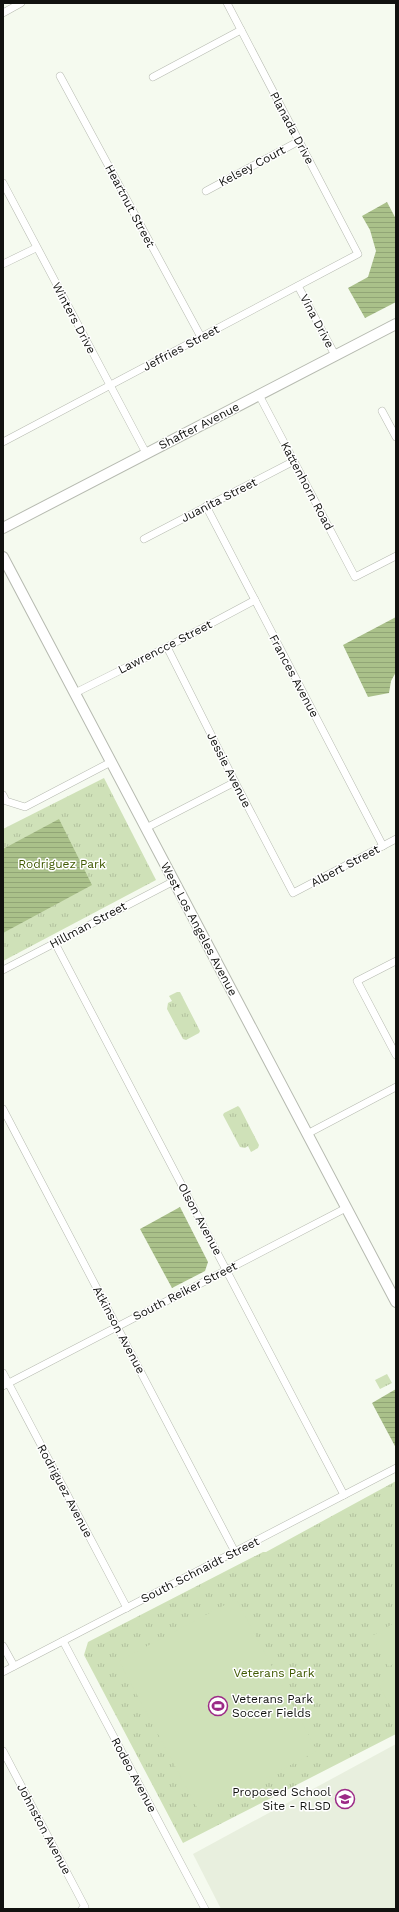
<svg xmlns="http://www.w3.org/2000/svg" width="399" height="1912" font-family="'Work Sans',sans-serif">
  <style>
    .built { fill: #e8efde }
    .grass { fill: url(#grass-tufts) }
    .pitch { fill: #cfe1b8 }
    .water { fill: url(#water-rules) }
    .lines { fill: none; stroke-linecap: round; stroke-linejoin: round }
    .street-casing { stroke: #b6bab0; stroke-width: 8 }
    .secondary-casing { stroke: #b6bab0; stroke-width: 12 }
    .street { stroke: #fff; stroke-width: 7 }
    .secondary { stroke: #fff; stroke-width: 10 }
    .labels { text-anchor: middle; stroke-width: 3; stroke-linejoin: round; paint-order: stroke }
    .street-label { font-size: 12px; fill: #11120f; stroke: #fff }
    .park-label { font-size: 12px; fill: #3f5800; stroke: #fff }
    .poi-label { font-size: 12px; fill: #11120f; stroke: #fff; text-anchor: start }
  </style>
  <defs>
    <pattern id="grass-tufts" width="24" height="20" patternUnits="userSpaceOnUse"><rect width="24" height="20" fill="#cfe1b8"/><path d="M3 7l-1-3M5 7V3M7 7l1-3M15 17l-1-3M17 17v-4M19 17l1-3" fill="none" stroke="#b1c09d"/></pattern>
    <pattern id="water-rules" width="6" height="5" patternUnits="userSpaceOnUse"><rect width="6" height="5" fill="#aac18a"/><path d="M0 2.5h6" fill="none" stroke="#91a576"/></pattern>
  </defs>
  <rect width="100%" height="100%" fill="#f5faef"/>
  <polygon class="built" points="396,1744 396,1909 221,1909 193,1854"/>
  <g class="grass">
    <polygon points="104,778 156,880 3,961 3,829"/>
    <polygon points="177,992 180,992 200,1031 199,1033 186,1040 183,1039 167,1009 168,1003 172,1001 169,996"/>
    <polygon points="238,1106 240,1108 259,1145 258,1148 251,1152 248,1146 245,1148 240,1147 223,1115 224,1113"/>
    <polygon points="387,1374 392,1383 380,1389 375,1380"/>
    <polygon points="396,1481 396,1734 183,1843 84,1655 88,1642 263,1552 266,1552"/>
  </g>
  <g class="pitch">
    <polygon points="236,1599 317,1751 200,1813 119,1661"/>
    <polygon points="396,1622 396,1662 389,1667 372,1636"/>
    <polygon points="396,1674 396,1714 395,1714 378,1684"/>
  </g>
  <g class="water">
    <polygon points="387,202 396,219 396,302 365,318 348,288 368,277 376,251 370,230 362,216"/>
    <polygon points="396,617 396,672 391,681 389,693 368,697 343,645"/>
    <polygon points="59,819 92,885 3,933 3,849"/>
    <polygon points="180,1207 208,1262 205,1271 172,1288 140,1229"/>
    <polygon points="396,1389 396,1448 372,1403"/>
  </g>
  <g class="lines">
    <g class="street-casing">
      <g id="street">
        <polyline points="3,13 21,3"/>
        <polyline points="60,76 201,337"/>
        <polyline points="153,77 241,30"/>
        <polyline points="3,183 146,453"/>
        <polyline points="206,191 299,141"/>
        <polyline points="3,264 36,248"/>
        <polyline points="298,286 335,355"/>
        <polyline points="259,395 355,577 396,556"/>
        <polyline points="382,411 396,437"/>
        <polyline points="3,442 358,254 227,3"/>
        <polyline points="206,506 383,846"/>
        <polyline points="144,539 294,461"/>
        <polyline points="167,647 235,782 293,893 396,839"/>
        <polyline points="75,693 167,647 255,600"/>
        <polyline points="3,795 6,801 25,807 111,762"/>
        <polyline points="146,828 235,782"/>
        <polyline points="55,943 344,1495"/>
        <polyline points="396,961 357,981 396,1055"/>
        <polyline points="3,970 174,881"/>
        <polyline points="3,1109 235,1552"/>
        <polyline points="307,1134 396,1087"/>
        <polyline points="3,1373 127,1608"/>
        <polyline points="3,1386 346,1208"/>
        <polyline points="63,1641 205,1909"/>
        <polyline points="3,1646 14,1666"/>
        <polyline points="3,1672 396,1468"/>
        <polyline points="3,1751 85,1907 82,1909"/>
      </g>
    </g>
    <g class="secondary-casing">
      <g id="secondary">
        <polyline points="3,528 396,324"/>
        <polyline points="3,557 396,1302"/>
      </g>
    </g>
    <use href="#street" class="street"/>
    <use href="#secondary" class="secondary"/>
  </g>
  <defs>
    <g id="stadium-ring" transform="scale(1)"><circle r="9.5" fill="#fff" stroke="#9c2a87" stroke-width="1.5"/><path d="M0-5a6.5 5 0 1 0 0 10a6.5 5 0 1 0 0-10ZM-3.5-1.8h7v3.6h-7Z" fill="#9c2a87"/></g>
    <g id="school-ring" transform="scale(1)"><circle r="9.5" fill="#fff" stroke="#9c2a87" stroke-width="1.5"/><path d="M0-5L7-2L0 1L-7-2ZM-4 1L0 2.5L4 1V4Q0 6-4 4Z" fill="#9c2a87"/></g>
  </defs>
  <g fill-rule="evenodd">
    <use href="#stadium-ring" x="218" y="1706"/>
    <use href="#school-ring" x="345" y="1799"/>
  </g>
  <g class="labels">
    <g class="street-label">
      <text transform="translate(292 128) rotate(62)" y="4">Planada Drive</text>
      <text transform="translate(252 166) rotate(-28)" y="4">Kelsey Court</text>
      <text transform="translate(130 206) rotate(62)" y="4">Heartnut Street</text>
      <text transform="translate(74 318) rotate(62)" y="4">Winters Drive</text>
      <text transform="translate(317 321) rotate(62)" y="4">Vina Drive</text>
      <text transform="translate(181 348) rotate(-28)" y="4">Jeffries Street</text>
      <text transform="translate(199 426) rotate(-27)" y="4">Shafter Avenue</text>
      <text transform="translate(307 486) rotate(62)" y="4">Kattenhorn Road</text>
      <text transform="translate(219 500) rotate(-27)" y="4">Juanita Street</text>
      <text transform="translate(165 647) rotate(-27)" y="4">Lawrencce Street</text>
      <text transform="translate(294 676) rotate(62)" y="4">Frances Avenue</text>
      <text transform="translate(229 770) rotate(63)" y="4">Jessie Avenue</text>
      <text transform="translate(345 866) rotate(-28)" y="4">Albert Street</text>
      <text transform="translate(88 925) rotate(-28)" y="4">Hillman Street</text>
      <text transform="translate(199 929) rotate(62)" y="4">West Los Angeles Avenue</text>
      <text transform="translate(200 1219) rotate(62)" y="4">Olson Avenue</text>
      <text transform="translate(185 1291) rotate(-27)" y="4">South Reiker Street</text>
      <text transform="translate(119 1330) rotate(62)" y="4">Atkinson Avenue</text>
      <text transform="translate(65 1491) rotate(62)" y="4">Rodriguez Avenue</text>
      <text transform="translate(200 1570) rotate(-27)" y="4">South Schnaidt Street</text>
      <text transform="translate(134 1775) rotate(62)" y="4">Rodeo Avenue</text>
      <text transform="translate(44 1829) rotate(62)" y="4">Johnston Avenue</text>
    </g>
    <g class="park-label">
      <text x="62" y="868">Rodriguez Park</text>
      <text x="274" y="1677">Veterans Park</text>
    </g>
    <g class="poi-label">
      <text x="232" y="1703">Veterans Park<tspan x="232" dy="14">Soccer Fields</tspan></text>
      <text x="331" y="1796" text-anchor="end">Proposed School<tspan x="331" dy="14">Site - RLSD</tspan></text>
    </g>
  </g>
  <rect width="399" height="1912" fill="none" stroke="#11120f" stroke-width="8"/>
</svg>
